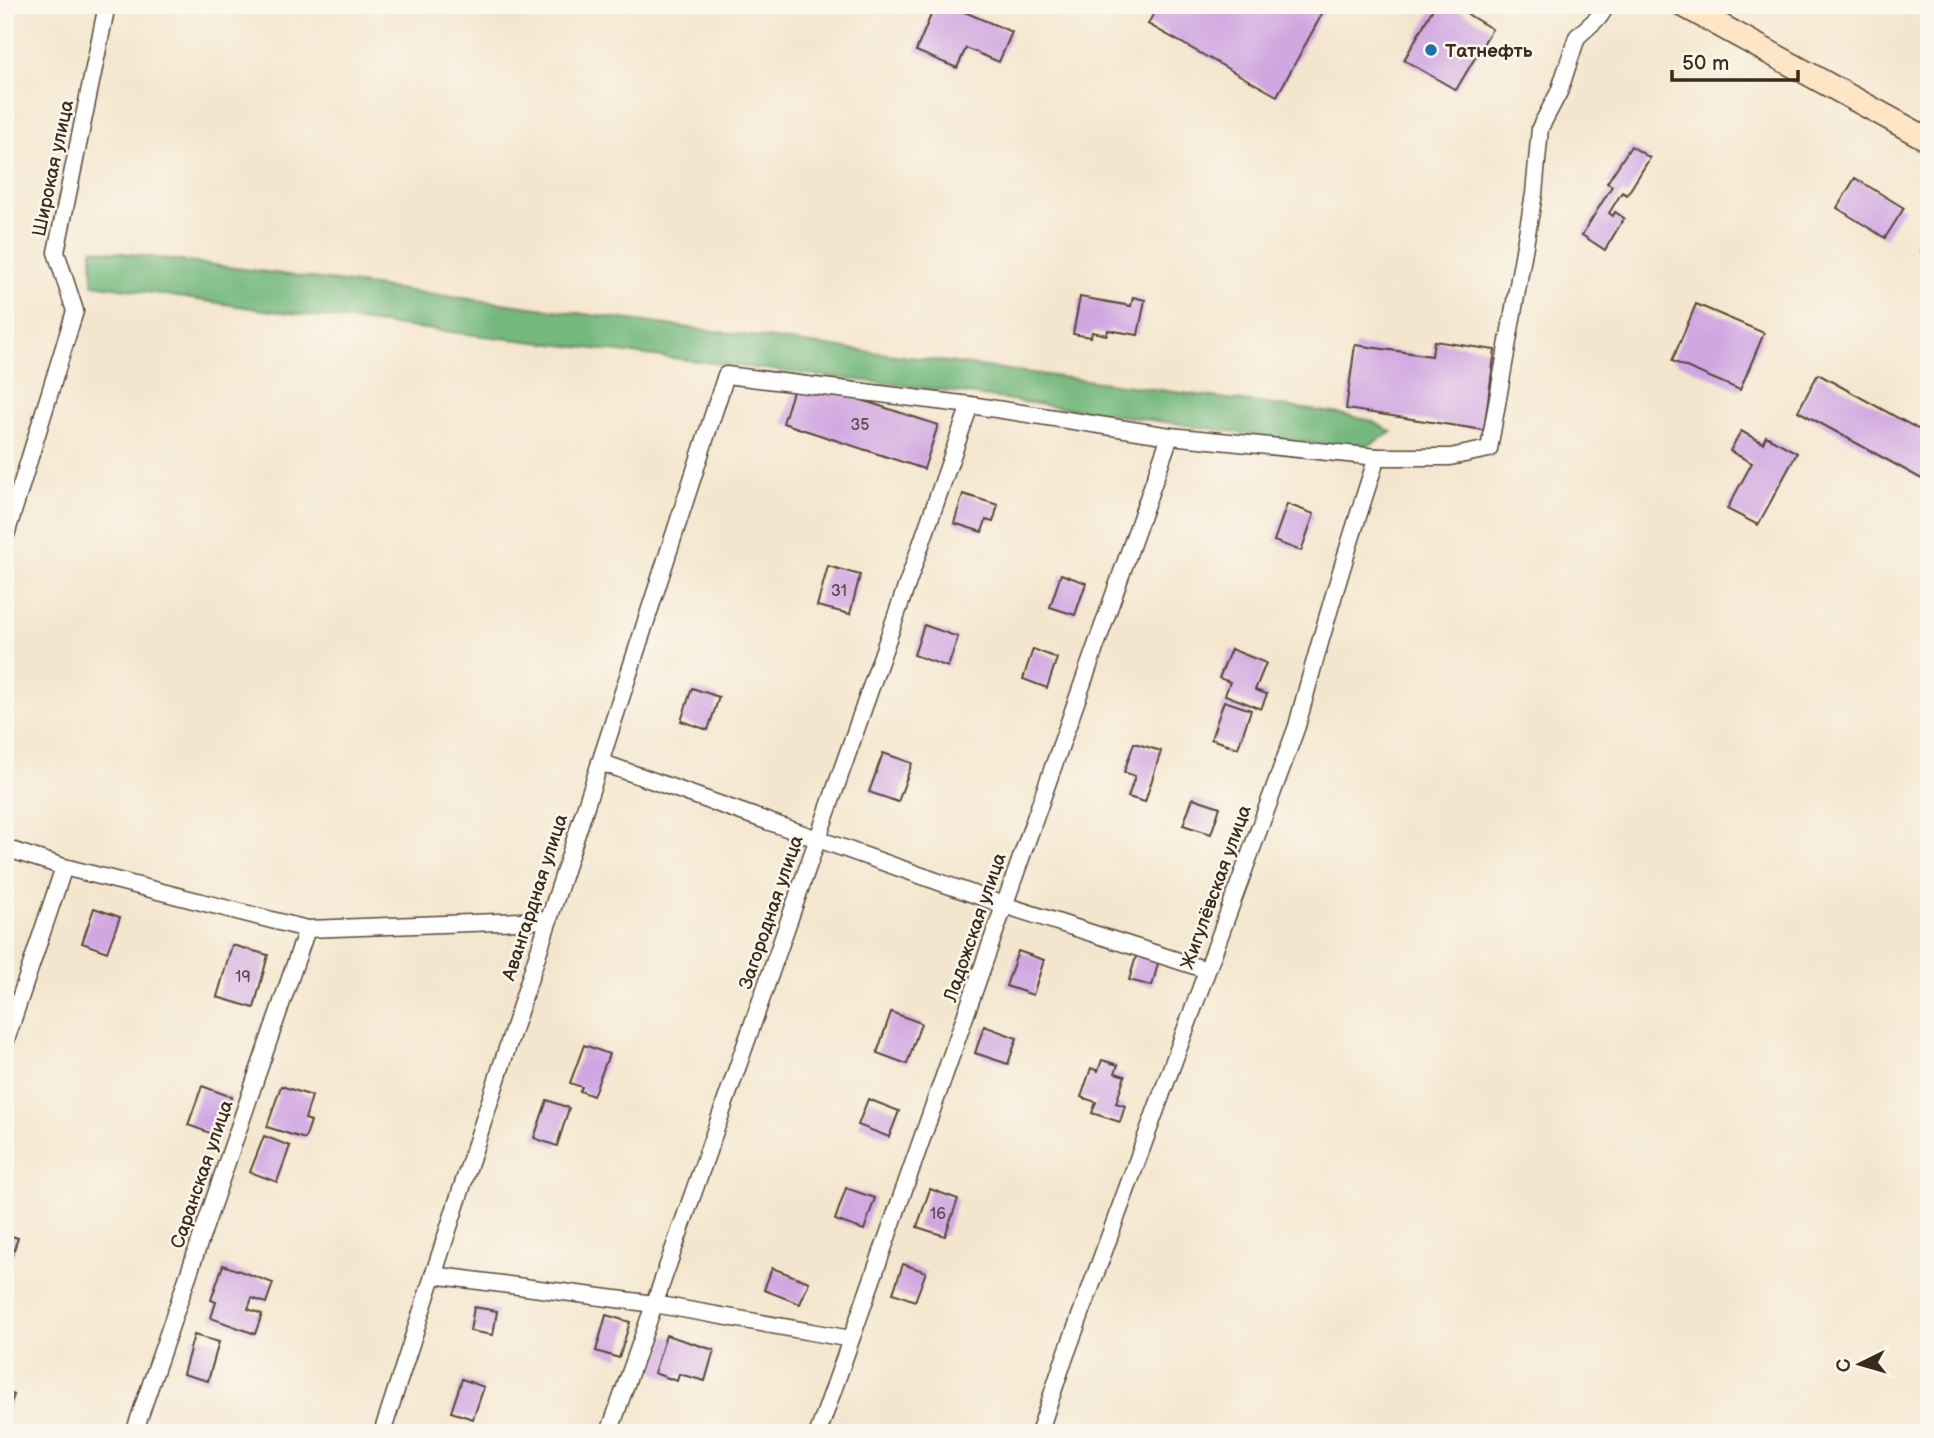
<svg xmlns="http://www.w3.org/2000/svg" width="1934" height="1438" font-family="'Balsamiq Sans',sans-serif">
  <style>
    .forest { fill: #74b87d; stroke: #58714e; stroke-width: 2 }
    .building { fill: #d1a7e1 }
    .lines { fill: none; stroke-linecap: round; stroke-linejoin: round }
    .street-casing { stroke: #574638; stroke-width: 19 }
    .secondary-casing { stroke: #574638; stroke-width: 26 }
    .street { stroke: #fff; stroke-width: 16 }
    .secondary { stroke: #fde5c5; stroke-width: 23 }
    .poi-dot { fill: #1f6fb2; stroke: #fbf7ec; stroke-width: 2.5 }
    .labels { text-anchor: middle; stroke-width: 5; stroke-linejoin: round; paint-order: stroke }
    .number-label { font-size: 16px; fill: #60494f }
    .poi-label { font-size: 19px; font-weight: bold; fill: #3b2a1e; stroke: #fbf7ec; text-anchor: start }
    .street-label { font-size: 19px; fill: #3b2a1e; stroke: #fbf7ec }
  </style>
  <rect width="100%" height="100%" fill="#fbf7ec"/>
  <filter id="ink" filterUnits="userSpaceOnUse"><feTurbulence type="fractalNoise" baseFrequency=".0143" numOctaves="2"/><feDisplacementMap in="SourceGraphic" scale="14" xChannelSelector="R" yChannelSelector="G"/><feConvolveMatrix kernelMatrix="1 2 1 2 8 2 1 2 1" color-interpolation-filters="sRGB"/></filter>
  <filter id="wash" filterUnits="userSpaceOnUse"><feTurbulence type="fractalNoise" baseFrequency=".00686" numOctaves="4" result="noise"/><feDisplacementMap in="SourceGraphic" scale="28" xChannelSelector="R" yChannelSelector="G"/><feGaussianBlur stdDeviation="1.57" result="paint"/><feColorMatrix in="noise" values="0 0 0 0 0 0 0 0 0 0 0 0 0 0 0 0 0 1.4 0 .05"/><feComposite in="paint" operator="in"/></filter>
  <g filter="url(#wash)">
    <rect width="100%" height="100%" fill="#f4e6ce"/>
    <polygon class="forest" points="92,249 1334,413 1369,420 1392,432 1369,445 1333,446 926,388 264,310 93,284"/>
    <g id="blocks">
      <g class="building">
        <polygon points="935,5 948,5 1012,32 999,62 966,48 957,68 916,51"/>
        <polygon points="1158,5 1327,5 1277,96 1148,24"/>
        <polygon points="1435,5 1452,5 1492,29 1456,90 1404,60"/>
        <polygon points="1631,146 1650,158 1627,195 1622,192 1609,213 1613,216 1615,212 1624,218 1605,250 1582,235 1612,186 1607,183"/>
        <polygon points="1855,178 1904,208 1885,238 1837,208"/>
        <polygon points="1929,235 1929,255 1921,251"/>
        <polygon points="1080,297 1131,306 1133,297 1145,300 1138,335 1108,330 1107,335 1092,332 1091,337 1073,334"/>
        <polygon points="1696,304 1764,333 1740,390 1672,361"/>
        <polygon points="1434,341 1495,350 1484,430 1346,409 1355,345 1432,356"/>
        <polygon points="1818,374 1929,435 1929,483 1798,411"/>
        <polygon points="797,379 938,425 924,469 783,423"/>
        <polygon points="1741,431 1763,443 1766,436 1797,453 1758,525 1727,509 1752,463 1730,451"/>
        <polygon points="963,494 998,505 993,522 986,520 982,532 954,523"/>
        <polygon points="1287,504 1314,514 1301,551 1274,541"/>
        <polygon points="828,566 860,575 850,614 817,606"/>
        <polygon points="1061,574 1086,583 1075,615 1050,607"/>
        <polygon points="924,625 958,637 948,667 914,655"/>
        <polygon points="1033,649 1057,658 1047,688 1023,679"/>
        <polygon points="1231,649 1266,663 1255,690 1267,694 1261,709 1225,695 1230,682 1219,678"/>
        <polygon points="692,688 719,697 708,730 681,721"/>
        <polygon points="1224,701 1251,710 1238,748 1211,739"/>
        <polygon points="1134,743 1161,751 1145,802 1128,797 1135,776 1124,772"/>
        <polygon points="883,753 912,763 898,802 869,792"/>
        <polygon points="1193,798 1220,807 1211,834 1183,825"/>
        <polygon points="94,908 120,917 107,952 82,943"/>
        <polygon points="232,945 268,955 254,1008 217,997"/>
        <polygon points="1138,950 1160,956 1152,986 1129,980"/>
        <polygon points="1018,951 1044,960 1033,995 1006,986"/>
        <polygon points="891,1012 921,1023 907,1064 877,1053"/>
        <polygon points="984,1026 1017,1038 1008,1064 975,1053"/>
        <polygon points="584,1045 609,1054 593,1096 580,1091 582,1087 570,1083"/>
        <polygon points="1102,1060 1118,1065 1115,1073 1125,1076 1116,1103 1125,1106 1120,1122 1092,1113 1096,1102 1081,1097 1091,1068 1098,1071"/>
        <polygon points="202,1086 232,1097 218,1136 188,1125"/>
        <polygon points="281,1086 312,1096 305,1119 311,1121 305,1139 267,1127"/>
        <polygon points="868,1099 899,1111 889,1137 858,1125"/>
        <polygon points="547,1100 569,1108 557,1146 534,1138"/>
        <polygon points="264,1136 290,1146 277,1182 250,1172"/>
        <polygon points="846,1188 875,1198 864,1230 835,1220"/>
        <polygon points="930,1189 958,1199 945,1236 917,1227"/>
        <polygon points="5,1234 18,1238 6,1273 5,1273"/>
        <polygon points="903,1264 926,1272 915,1301 893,1293"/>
        <polygon points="223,1265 273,1283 266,1303 252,1298 248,1309 262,1314 255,1334 211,1318 216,1302 211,1300"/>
        <polygon points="772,1268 809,1282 800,1304 764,1290"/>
        <polygon points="474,1307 497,1311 493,1335 470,1331"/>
        <polygon points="606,1315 630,1322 619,1358 596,1351"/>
        <polygon points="194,1335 219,1342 208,1381 183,1374"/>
        <polygon points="666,1335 714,1350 705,1381 679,1374 677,1381 654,1373"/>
        <polygon points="462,1379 484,1387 473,1419 451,1412"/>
        <polygon points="5,1391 14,1395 5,1418"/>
      </g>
    </g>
  </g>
  <g filter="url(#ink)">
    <use href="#blocks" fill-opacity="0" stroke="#574638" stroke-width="2"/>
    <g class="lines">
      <g class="street-casing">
        <g id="street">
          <polyline points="5,538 75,311 56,252 107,5"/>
          <polyline points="600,762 1004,905 1207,970"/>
          <polyline points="5,848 64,867 307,929 549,920"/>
          <polyline points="5,1043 64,867"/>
          <polyline points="433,1275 654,1304 851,1339"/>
          <polyline points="134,1433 307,929"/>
          <polyline points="382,1433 726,375 970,405 1170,436 1377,457"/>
          <polyline points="609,1433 970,405"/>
          <polyline points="818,1433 1170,436"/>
          <path d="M1039 1433 1061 1368 1297 726C1321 635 1348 546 1377 457H1450L1489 449 1534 194 1540 128 1559 92 1577 37 1600 16 1607 5"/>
        </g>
      </g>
      <g class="secondary-casing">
        <polyline id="secondary" points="1683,5 1929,140"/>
      </g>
      <use href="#street" class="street"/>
      <use href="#secondary" class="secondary"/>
    </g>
  </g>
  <circle class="poi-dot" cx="1431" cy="50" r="7"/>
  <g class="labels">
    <g class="number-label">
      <text x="860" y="430">35</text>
      <text x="839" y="596">31</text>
      <text x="243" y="982">19</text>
      <text x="938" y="1219">16</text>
    </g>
    <g class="poi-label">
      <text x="1445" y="57">Татнефть</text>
    </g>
    <g class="street-label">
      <text transform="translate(52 168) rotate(-78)" y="7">Широкая улица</text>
      <text transform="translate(1215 887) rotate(-70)" y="7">Жигулёвская улица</text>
      <text transform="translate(534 897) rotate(-72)" y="7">Авангардная улица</text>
      <text transform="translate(770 912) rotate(-71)" y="7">Загородная улица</text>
      <text transform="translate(974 927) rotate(-71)" y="7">Ладожская улица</text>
      <text transform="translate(201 1174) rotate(-71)" y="7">Саранская улица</text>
    </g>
  </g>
  <rect width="1934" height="1438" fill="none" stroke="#fbf7ec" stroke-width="28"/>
  <g transform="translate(1860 1364) rotate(265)" stroke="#fbf7ec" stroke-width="5" paint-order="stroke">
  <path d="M0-5L12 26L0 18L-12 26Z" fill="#3b2a1e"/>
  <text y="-10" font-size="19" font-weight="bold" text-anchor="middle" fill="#3b2a1e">С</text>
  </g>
  <path d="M1672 70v10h126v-10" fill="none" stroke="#3b2a1e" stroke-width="3.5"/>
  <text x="1682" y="70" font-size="21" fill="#3b2a1e" stroke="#fbf7ec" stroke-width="5" paint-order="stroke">50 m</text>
</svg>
